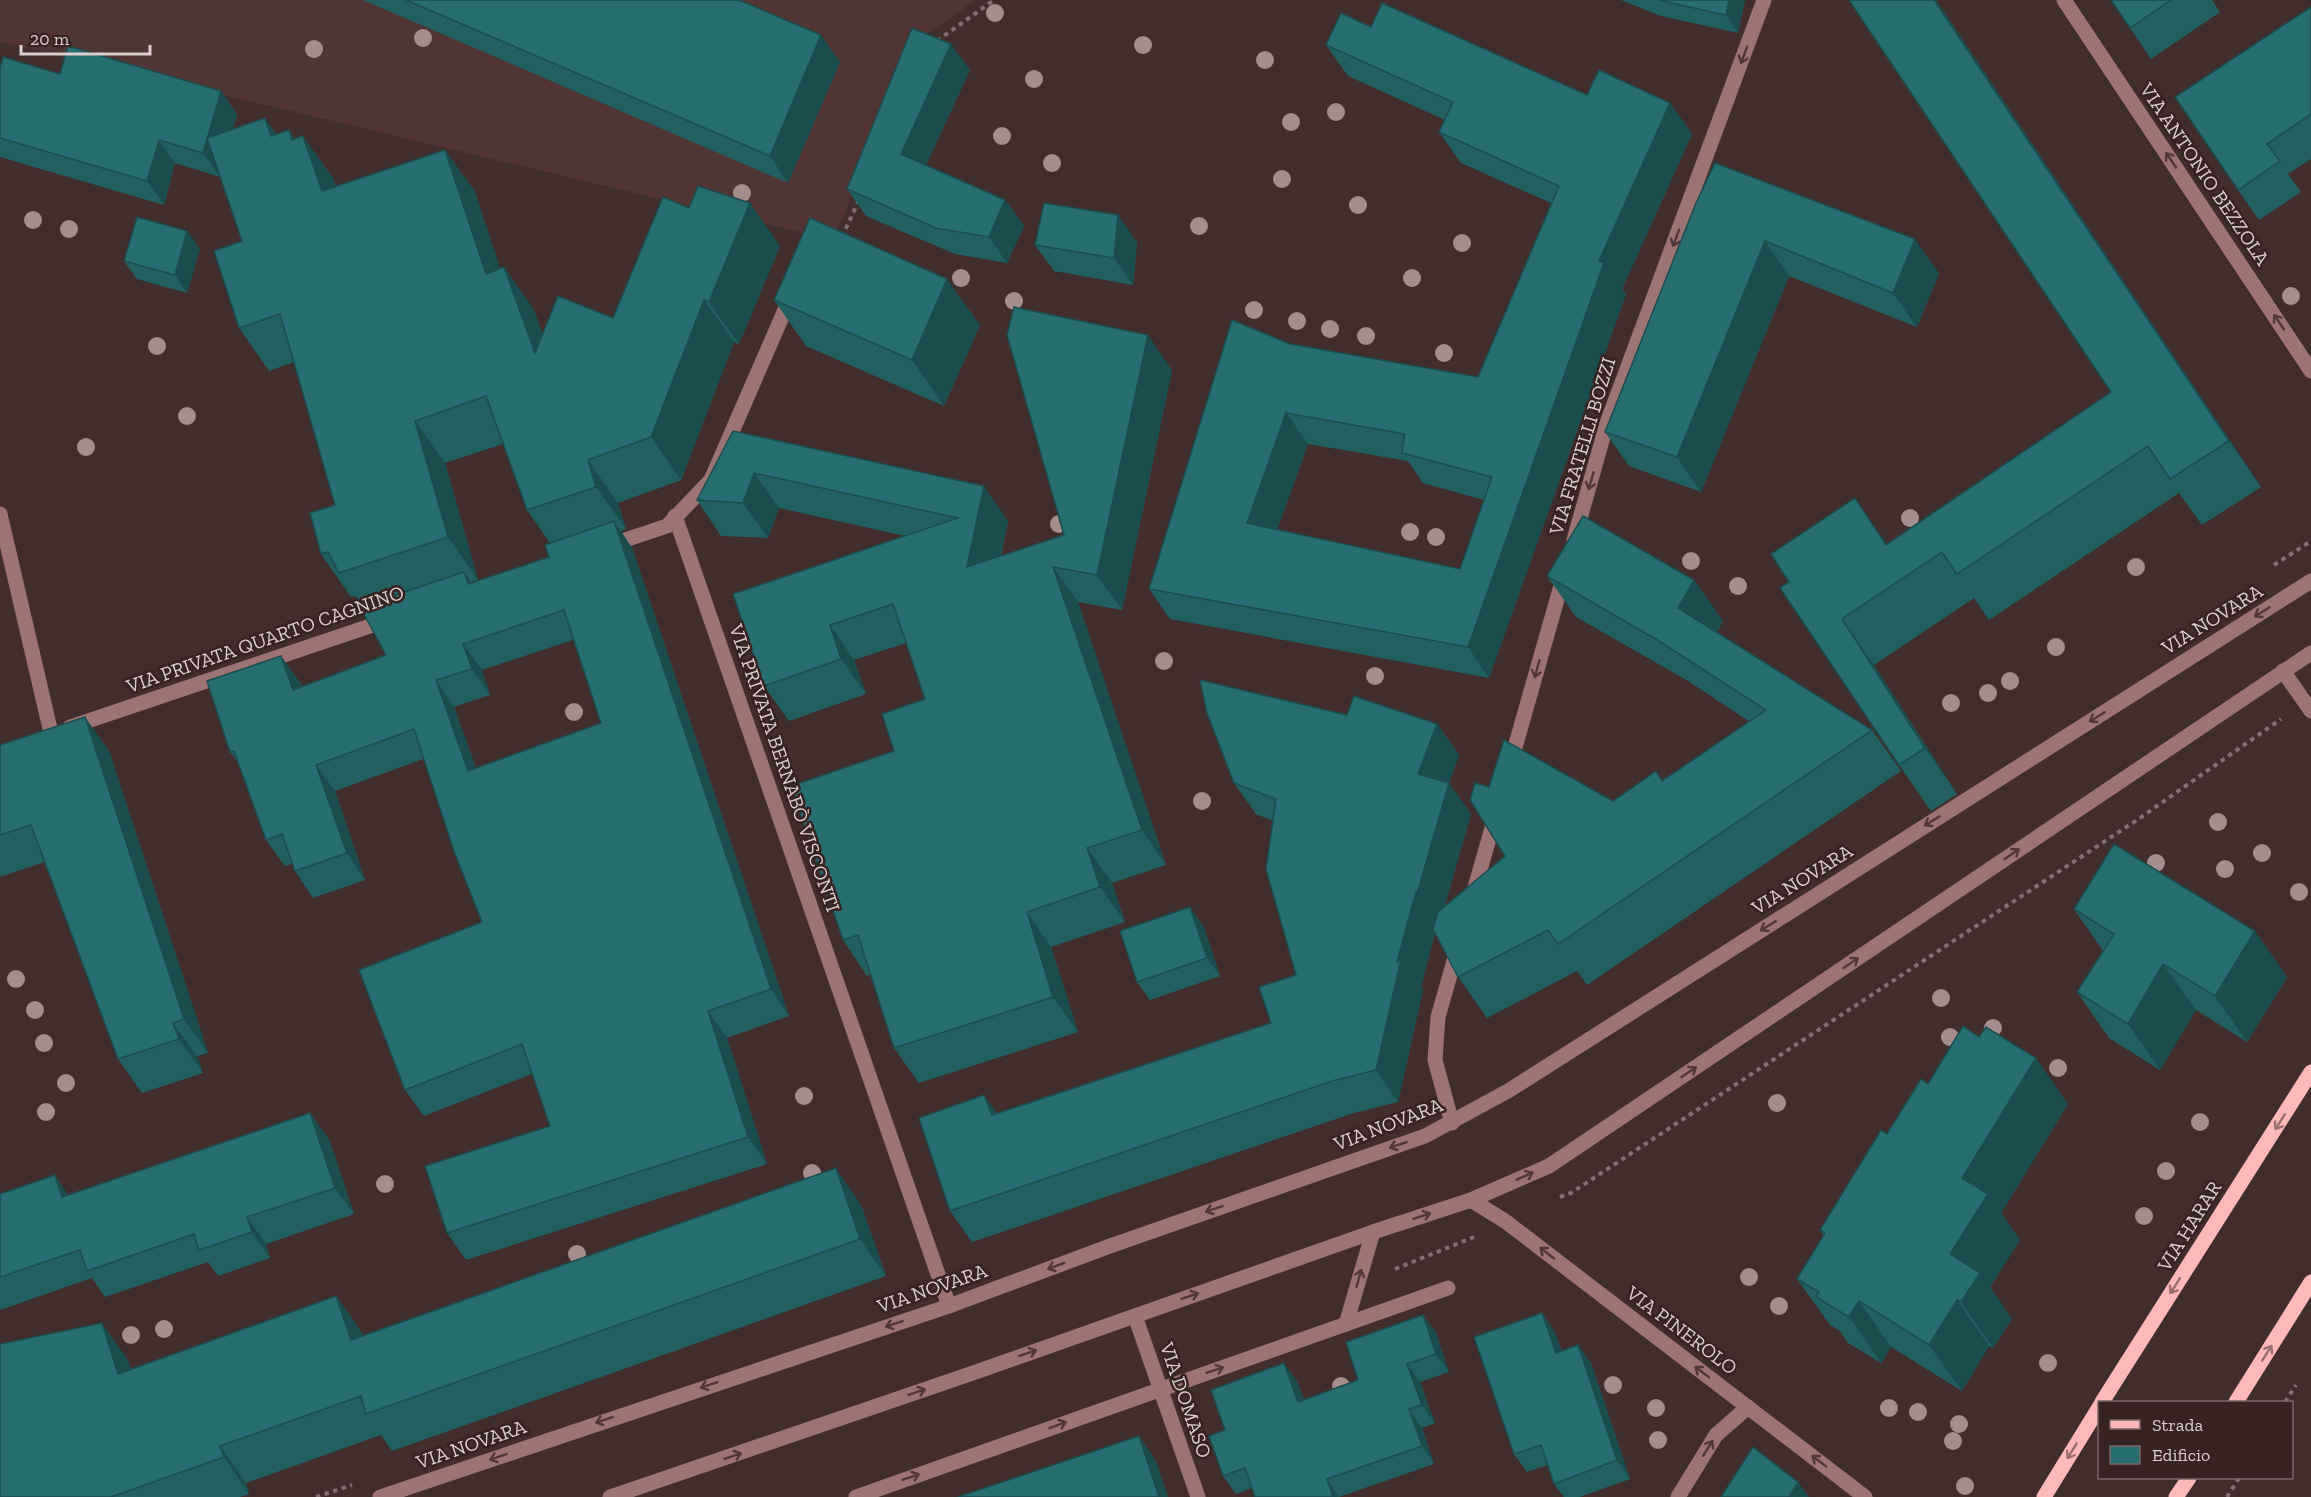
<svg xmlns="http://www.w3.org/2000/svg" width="2311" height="1497" font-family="'Zilla Slab',serif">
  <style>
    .built { fill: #513434 }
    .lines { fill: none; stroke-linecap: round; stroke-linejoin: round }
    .path { stroke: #837171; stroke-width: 4; stroke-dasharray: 4.5 4.5; stroke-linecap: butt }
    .minor { stroke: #9d7474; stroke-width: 15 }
    .major { stroke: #fdb9b8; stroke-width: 15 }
    .tree { fill: #a58d8d }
    .wall { fill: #215f61; fill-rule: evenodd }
    .shaded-wall { fill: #1b4d4f }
    .building { fill: #266e71; stroke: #1b4d4f; stroke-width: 1.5; fill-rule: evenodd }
    .oneway { stroke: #513737 }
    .oneway2 { stroke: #9a6e6e }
    .labels { text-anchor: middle; stroke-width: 5; stroke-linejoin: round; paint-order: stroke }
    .street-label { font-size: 20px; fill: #dccece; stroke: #382323 }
  </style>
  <rect width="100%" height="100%" fill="#422d2d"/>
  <polygon class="built" points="0,0 976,0 919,39 833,240 0,42"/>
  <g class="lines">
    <g class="path">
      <polyline points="937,41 994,0"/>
      <polyline points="842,237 859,200"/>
      <polyline points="2274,565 2311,541"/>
      <polyline points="1560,1197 1571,1193 2137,820 2281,719"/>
      <polyline points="1395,1269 1474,1237"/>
      <polyline points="2285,1402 2296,1385"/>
      <polyline points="316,1497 352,1485"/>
      <polyline points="2227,1497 2239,1478"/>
    </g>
    <g class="minor">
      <polyline points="2064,0 2311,371"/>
      <polyline points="0,514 51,733"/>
      <polyline points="675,516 949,1306"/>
      <polyline points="1574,540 1607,423 1764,0"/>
      <polyline points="607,546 667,526 711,480 791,296"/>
      <polyline points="2283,671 2311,711"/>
      <polyline points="70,727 388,620"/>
      <polyline points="1510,765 1564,575"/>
      <polyline points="1472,898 1496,814"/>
      <polyline points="1452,1123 1435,1060 1438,1017 1458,947"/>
      <polyline points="1471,1200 1505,1221 1865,1497"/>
      <polyline points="1135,1316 1198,1497"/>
      <polyline points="1346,1324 1373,1232"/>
      <polyline points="380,1497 949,1306 1110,1246 1425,1136 1508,1091 2311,581"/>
      <polyline points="610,1497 973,1373 1373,1232 1471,1200 1549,1166 2311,653"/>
      <polyline points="856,1497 1448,1288"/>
      <polyline points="1678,1497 1716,1435 1748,1407"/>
    </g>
    <g class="major">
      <polyline points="2102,1402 2311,1072"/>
      <polyline points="2236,1402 2311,1282"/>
      <polyline points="2044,1497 2100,1406"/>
      <polyline points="2176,1497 2189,1478"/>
    </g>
  </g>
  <g class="tree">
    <circle cx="995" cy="13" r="9"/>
    <circle cx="423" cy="38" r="9"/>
    <circle cx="1143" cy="45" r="9"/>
    <circle cx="314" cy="49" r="9"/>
    <circle cx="1265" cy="60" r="9"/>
    <circle cx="1034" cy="79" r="9"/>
    <circle cx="1336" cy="112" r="9"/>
    <circle cx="1291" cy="122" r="9"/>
    <circle cx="1002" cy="136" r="9"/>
    <circle cx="1052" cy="163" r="9"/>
    <circle cx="1282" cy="179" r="9"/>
    <circle cx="742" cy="193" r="9"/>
    <circle cx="1358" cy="205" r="9"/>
    <circle cx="33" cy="220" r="9"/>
    <circle cx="1199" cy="226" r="9"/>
    <circle cx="69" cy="229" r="9"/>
    <circle cx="1462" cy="243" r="9"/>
    <circle cx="961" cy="278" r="9"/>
    <circle cx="1412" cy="278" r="9"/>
    <circle cx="2291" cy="296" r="9"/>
    <circle cx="1014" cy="301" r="9"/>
    <circle cx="1254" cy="310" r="9"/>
    <circle cx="1297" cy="321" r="9"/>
    <circle cx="1330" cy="329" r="9"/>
    <circle cx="1366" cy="336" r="9"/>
    <circle cx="157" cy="346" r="9"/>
    <circle cx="1444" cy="353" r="9"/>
    <circle cx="187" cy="416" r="9"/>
    <circle cx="86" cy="447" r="9"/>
    <circle cx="1910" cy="518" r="9"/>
    <circle cx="1059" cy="524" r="9"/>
    <circle cx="1410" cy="532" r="9"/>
    <circle cx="1436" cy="537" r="9"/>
    <circle cx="1691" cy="561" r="9"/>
    <circle cx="2136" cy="567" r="9"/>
    <circle cx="1738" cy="586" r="9"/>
    <circle cx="2056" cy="647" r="9"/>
    <circle cx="1164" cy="661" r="9"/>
    <circle cx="1375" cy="676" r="9"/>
    <circle cx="2010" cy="681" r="9"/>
    <circle cx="1988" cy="693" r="9"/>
    <circle cx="1951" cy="703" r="9"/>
    <circle cx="574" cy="712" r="9"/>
    <circle cx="1202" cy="801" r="9"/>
    <circle cx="2218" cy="822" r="9"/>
    <circle cx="2262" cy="853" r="9"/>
    <circle cx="2156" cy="863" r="9"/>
    <circle cx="2225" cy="869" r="9"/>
    <circle cx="2299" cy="892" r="9"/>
    <circle cx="16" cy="979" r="9"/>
    <circle cx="1941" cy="998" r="9"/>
    <circle cx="35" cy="1010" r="9"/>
    <circle cx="1993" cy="1028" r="9"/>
    <circle cx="1950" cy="1037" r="9"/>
    <circle cx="44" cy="1043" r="9"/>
    <circle cx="2058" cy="1068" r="9"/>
    <circle cx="66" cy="1083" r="9"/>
    <circle cx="804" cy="1096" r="9"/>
    <circle cx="1777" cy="1103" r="9"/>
    <circle cx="46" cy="1112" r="9"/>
    <circle cx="2200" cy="1122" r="9"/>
    <circle cx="2166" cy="1171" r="9"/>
    <circle cx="812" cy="1173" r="9"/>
    <circle cx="385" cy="1184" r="9"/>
    <circle cx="2144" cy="1216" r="9"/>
    <circle cx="577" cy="1254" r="9"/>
    <circle cx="1749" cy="1277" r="9"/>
    <circle cx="1779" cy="1306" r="9"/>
    <circle cx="164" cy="1329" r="9"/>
    <circle cx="131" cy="1335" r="9"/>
    <circle cx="2048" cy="1363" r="9"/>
    <circle cx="1613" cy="1385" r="9"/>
    <circle cx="1341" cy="1386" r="9"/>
    <circle cx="1656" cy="1408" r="9"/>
    <circle cx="1889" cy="1408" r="9"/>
    <circle cx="1918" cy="1412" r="9"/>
    <circle cx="1959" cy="1424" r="9"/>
    <circle cx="1658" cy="1440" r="9"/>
    <circle cx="1953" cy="1441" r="9"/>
    <circle cx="1965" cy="1486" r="9"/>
  </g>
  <g class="wall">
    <polygon points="363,0 739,0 840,62 788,183"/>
    <polygon points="1621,0 1745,0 1738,33 1661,16"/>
    <polygon points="1849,0 1936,0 2261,487 2202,525 2179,493 1989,620 1974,598 1874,665 1957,794 1931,811 1899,765 1780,588 1886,544 2111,392"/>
    <polygon points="2111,0 2212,0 2220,12 2151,59"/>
    <polygon points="2311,7 2311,159 2288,174 2301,192 2259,220 2238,190"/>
    <path d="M1371 27 1587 95 1670 103 1692 134 1622 289 1626 294 1489 678 1170 619 1149 589 1290 344 1478 377 1551 203 1461 163 1439 132 1445 120 1348 76 1326 45ZM1308 444 1408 461 1423 483 1484 500 1460 569 1277 530Z"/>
    <path d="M0 67 221 91 237 115 233 129 276 134 289 130 295 139 333 178 336 186 445 150 475 192 500 269 504 267 534 310 542 334 613 318 780 246 739 344 734 342 681 480 618 503 626 529 621 531 632 548 789 1016 727 1038 767 1164 466 1260 447 1233 550 1126 532 1074 424 1116 405 1090 482 922 423 759 335 791 365 880 313 898 295 871 292 864 285 866 266 840 240 765 230 752 300 682 302 687 386 655 362 606 355 596 351 597 321 554 335 505 294 362 269 371 239 328 242 241 220 177 175 163 164 205 0 157ZM503 444 527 510 550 543 549 557 472 583 471 582 478 580 445 463ZM573 640 601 723 476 768 454 707 490 695 482 670Z"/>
    <polygon points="970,70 926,165 1005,200 1024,226 1007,263 955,254 866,216 847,189"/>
    <polygon points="1696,203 1939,273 1917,327 1789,276 1701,492 1629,466 1605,432"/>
    <polygon points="187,231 200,249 187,293 137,279 124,261"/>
    <polygon points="1137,242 1133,285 1054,271 1035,245"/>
    <polygon points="774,300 980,325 944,406 806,346"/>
    <polygon points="1172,370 1122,610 1078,602 1166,865 1112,883 1125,922 1051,947 1078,1032 919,1083 894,1048 870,974 867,976 843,940 894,751 925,699 906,643 854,660 866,694 789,721 764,686 905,536 779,508 768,538 721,536 697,500 733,431 1008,521 1001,556 1064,535"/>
    <polygon points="1547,576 1694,580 1723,621 1717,632 1872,730 1901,771 1587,985 1577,971 1487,1018 1458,977 1435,933 1421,987 1423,990 1398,1102 1354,1113 972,1242 950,1211 997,1114 1271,1023 1296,975 1273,821 1256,814 1234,783 1347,715 1437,724 1459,755 1449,783 1471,814 1444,907 1505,856 1489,787 1613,801 1662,780 1750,722 1688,681 1576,617"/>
    <polygon points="0,745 109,751 208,1053 197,1056 203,1073 142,1093 118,1059 45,862 0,877"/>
    <polygon points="2074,909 2287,977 2247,1042 2196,1010 2160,1070 2109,1038 2077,992 2103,951"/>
    <polygon points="1203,925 1220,976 1150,1000 1137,982"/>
    <polygon points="1928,1084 2068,1104 2001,1213 2020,1240 1990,1287 2012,1319 1993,1348 1989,1346 1962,1391 1891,1347 1881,1363 1848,1343 1840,1331 1830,1325 1797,1279 1824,1236 1820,1230 1887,1134"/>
    <polygon points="329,1139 354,1214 266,1244 270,1258 218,1276 208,1262 105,1297 92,1278 0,1310 0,1194 69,1195"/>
    <polygon points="861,1205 886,1276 392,1451 381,1435 246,1483 249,1494 240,1497 0,1497 128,1360 130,1369 336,1296 362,1333 363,1336"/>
    <polygon points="1542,1313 1554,1331 1562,1351 1578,1345 1591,1363 1630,1479 1580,1497 1564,1497 1554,1484 1548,1465 1527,1472 1514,1454"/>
    <polygon points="1423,1315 1436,1333 1449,1372 1420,1382 1435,1423 1422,1428 1434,1464 1339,1497 1252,1488 1236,1494 1223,1476 1225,1430 1297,1381 1304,1400 1358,1380"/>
  </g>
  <g class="shaded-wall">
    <polygon points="1729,0 1745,0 1738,33 1726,15"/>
    <polygon points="1934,0 1936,0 2261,487 2229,441"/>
    <polygon points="821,35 840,62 788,183 770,156"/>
    <polygon points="951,44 970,70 919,180 901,154"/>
    <polygon points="221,91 237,115 220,177 203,153"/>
    <polygon points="1670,103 1692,134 1622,289 1626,294 1489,678 1468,647 1599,261"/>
    <polygon points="265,118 295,160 271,136"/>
    <polygon points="289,130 313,164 303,136 333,178 352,234 322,191 292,140"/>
    <polygon points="159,140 175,163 164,205 147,181"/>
    <polygon points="445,150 475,192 516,316 486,274"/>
    <polygon points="1005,200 1024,226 1007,263 989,237"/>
    <polygon points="750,203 780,246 739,344 709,302"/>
    <polygon points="1118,215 1137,242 1133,285 1114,258"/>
    <polygon points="187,231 200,249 187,293 175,275"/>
    <polygon points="1915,239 1939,273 1917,327 1893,293"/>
    <polygon points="1765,241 1789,276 1701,492 1677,457"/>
    <polygon points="504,267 534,310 565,396 535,353"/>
    <polygon points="947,279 980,325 944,406 912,360"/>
    <polygon points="704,300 734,342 681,480 651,437"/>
    <polygon points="1148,335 1172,370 1122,610 1097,575"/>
    <polygon points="1286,413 1308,444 1268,554 1247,523"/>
    <polygon points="415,421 445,463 478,580 448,537"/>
    <polygon points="588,460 618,503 626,529 596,487"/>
    <polygon points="754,473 779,508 768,538 743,503"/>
    <polygon points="984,486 1008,521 991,603 967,567"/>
    <polygon points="1855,498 1887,544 1886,545"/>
    <polygon points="614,521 632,548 789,1016 771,989"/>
    <polygon points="1053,567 1078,602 1166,865 1142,830"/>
    <polygon points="464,572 483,598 468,584"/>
    <polygon points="1694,580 1723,621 1707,649 1678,608"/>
    <polygon points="1842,619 1874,665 1957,794 1925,748"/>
    <polygon points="830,625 854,660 866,694 841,659"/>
    <polygon points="463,644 482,670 490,695 472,669"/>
    <polygon points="281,656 300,682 311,717 293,690"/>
    <polygon points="436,680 454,707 486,798 468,771"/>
    <polygon points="85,717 109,751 208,1053 184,1019"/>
    <polygon points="1437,724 1459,755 1449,783 1471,814 1439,926 1437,924 1421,987 1423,990 1398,1102 1376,1070 1397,962 1418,774"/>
    <polygon points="316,765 335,791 365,880 347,853"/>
    <polygon points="1087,848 1112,883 1125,922 1100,887"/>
    <polygon points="1190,907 1203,925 1220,976 1207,958"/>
    <polygon points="1027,912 1051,947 1078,1032 1053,997"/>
    <polygon points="2255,931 2287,977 2247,1042 2215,996"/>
    <polygon points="2163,964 2196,1010 2160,1070 2128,1024"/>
    <polygon points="708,1011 727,1038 767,1164 748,1137"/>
    <polygon points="173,1023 197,1056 203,1073 179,1039"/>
    <polygon points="2036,1058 2068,1104 2001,1213 2020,1240 1990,1287 2012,1319 1993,1348 1961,1302 1950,1254 1962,1178"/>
    <polygon points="984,1095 1007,1127 992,1115"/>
    <polygon points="310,1113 329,1139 354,1214 335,1188"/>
    <polygon points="836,1168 861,1205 886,1276 860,1239"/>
    <polygon points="55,1175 73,1202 62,1197"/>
    <polygon points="247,1217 266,1244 270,1258 252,1232"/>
    <polygon points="336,1296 362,1333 377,1377 351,1340"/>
    <polygon points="1957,1300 1989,1346 1962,1391 1929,1345"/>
    <polygon points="1859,1301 1891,1347 1881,1363 1849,1317"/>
    <polygon points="1542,1313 1554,1331 1569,1371 1556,1353"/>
    <polygon points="1423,1315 1436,1333 1449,1372 1436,1354"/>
    <polygon points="102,1323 128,1360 144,1410 118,1374"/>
    <polygon points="1578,1345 1591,1363 1630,1479 1617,1460"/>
    <polygon points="1284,1363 1297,1381 1311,1420 1298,1402"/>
    <polygon points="1407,1364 1420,1382 1435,1423 1422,1405"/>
    <polygon points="1409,1409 1422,1428 1434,1464 1422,1446"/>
    <polygon points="1139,1436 1156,1461 1168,1497 1159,1497"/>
    <polygon points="220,1446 246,1483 249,1494 224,1457"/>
    <polygon points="1327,1479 1339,1497 1333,1497"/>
    <polygon points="1798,1482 1809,1497 1789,1497"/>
  </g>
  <g class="building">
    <polygon points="406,0 739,0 821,35 770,156"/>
    <polygon points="1658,0 1729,0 1726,15"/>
    <polygon points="1849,0 1934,0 2229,441 2170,479 2148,446 1957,574 1942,552 1842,619 1925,748 1899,765 1780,588 1789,582 1771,554 1855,498 1886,545 2111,392"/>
    <polygon points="2111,0 2171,0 2130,28"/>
    <path d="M1382 3 1587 95 1599 70 1670 103 1599 261 1604 263 1468 647 1149 589 1232 320 1290 344 1478 377 1559 186 1439 132 1453 102 1326 45 1341 13 1371 27ZM1286 413 1405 434 1402 453 1492 477 1460 569 1247 523Z"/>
    <polygon points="2311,7 2311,114 2267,144 2280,161 2238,190 2175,97"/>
    <polygon points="912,28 951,44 901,154 1005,200 989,237 936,228 847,189"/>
    <polygon points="68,46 221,91 203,153 159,140 147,181 0,138 0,67 3,57 60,74"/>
    <polygon points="265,118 271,136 289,130 292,140 303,136 322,191 445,150 486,274 504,267 535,353 558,296 613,318 663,197 689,208 698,186 750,203 709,302 704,300 651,437 588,460 596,487 527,510 486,396 415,421 448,537 339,573 328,552 321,554 310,513 335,505 280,314 239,328 214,251 242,241 207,138"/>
    <polygon points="1715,163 1915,239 1893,293 1765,241 1677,457 1605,432 1696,203"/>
    <polygon points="1044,203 1118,215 1114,258 1035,245"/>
    <polygon points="137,217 187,231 175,275 124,261"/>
    <polygon points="810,218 947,279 912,360 774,300"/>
    <polygon points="1014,307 1148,335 1097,575 1053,567 1142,830 1087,848 1100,887 1027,912 1053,997 894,1048 858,935 843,940 791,786 894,751 882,714 925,699 893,604 830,625 841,659 764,686 733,594 958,518 754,473 743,503 697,500 733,431 984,486 967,567 1064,535 1007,335"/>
    <polygon points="1583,516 1694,580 1678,608 1872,730 1558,944 1548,930 1458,977 1433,929 1438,912 1505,856 1470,800 1475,783 1489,787 1504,740 1613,801 1656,771 1662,781 1766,710 1659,641 1547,576"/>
    <path d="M614 521 771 989 708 1011 748 1137 447 1233 425 1166 550 1126 522 1044 405 1090 359 970 482 922 455 854 414 729 316 765 347 853 295 871 282 834 266 840 234 751 230 752 207 681 281 656 293 690 386 655 360 607 464 572 468 584 549 557 545 545ZM564 610 601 723 468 771 436 680 472 669 463 644Z"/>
    <polygon points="1200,680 1347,715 1354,696 1437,724 1418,774 1449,783 1417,894 1416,892 1397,962 1401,959 1376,1070 1332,1081 950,1211 919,1118 984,1095 992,1115 1271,1023 1259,987 1296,975 1266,869 1276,799 1234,783 1207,713"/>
    <polygon points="85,717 184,1019 173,1023 179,1039 118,1059 31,825 0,835 0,745"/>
    <polygon points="2114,844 2255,931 2215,996 2163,964 2128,1024 2077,992 2114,934 2074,909"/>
    <polygon points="1190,907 1207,958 1137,982 1120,931"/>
    <polygon points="1963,1026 1979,1037 1986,1027 2036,1058 1962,1178 1988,1194 1950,1254 1980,1273 1961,1302 1957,1300 1929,1345 1859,1301 1849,1317 1816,1297 1819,1292 1797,1279 1825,1233 1820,1230 1881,1130 1887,1134 1921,1079 1928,1084"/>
    <polygon points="310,1113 335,1188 247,1217 252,1232 199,1250 194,1234 87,1271 80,1250 0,1277 0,1194 55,1175 62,1197"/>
    <polygon points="836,1168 860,1239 366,1414 361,1396 220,1446 224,1457 111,1497 0,1497 0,1344 102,1323 118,1374 336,1296 351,1340"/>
    <polygon points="1542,1313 1556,1353 1578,1345 1617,1460 1554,1484 1541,1445 1514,1454 1474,1337"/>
    <polygon points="1423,1315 1436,1354 1407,1364 1422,1405 1409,1409 1422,1446 1327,1479 1333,1497 1255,1497 1245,1468 1223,1476 1209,1436 1225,1430 1211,1390 1284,1363 1298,1402 1358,1380 1346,1342"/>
    <polygon points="1139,1436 1159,1497 958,1497"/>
    <polygon points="1753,1447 1798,1482 1789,1497 1721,1497"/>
  </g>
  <defs><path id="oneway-shaft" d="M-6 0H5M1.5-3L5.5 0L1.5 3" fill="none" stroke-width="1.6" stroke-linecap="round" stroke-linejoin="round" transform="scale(1.5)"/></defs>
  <g class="oneway">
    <use href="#oneway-shaft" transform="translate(1744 55) rotate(110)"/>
    <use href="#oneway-shaft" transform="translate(2171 160) rotate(-124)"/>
    <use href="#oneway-shaft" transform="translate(1676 238) rotate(110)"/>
    <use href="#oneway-shaft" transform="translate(2279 322) rotate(-124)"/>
    <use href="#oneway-shaft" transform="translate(1591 481) rotate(106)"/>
    <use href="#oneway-shaft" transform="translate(2262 612) rotate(148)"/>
    <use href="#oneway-shaft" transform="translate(1537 669) rotate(106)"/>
    <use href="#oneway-shaft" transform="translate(2097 717) rotate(148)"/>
    <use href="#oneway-shaft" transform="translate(1932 821) rotate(148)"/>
    <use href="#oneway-shaft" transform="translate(2012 854) rotate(-34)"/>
    <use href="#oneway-shaft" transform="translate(1768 926) rotate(148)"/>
    <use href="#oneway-shaft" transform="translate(1851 963) rotate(-34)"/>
    <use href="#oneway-shaft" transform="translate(1689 1072) rotate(-34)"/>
    <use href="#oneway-shaft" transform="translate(1398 1145) rotate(161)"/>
    <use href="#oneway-shaft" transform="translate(1525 1176) rotate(-24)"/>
    <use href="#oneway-shaft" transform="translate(1214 1209) rotate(161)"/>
    <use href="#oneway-shaft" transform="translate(1422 1216) rotate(-18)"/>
    <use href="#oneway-shaft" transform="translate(1547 1253) rotate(-142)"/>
    <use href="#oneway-shaft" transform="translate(1056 1266) rotate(160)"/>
    <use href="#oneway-shaft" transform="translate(1359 1278) rotate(-74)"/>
    <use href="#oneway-shaft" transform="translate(1190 1296) rotate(-19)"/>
    <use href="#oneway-shaft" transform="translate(894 1324) rotate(162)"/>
    <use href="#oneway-shaft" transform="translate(1028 1353) rotate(-19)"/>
    <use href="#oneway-shaft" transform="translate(1215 1370) rotate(-19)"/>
    <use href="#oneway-shaft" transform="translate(1702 1372) rotate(-143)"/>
    <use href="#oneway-shaft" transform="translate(709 1385) rotate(162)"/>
    <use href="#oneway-shaft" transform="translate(917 1392) rotate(-19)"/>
    <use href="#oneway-shaft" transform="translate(604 1420) rotate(161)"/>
    <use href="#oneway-shaft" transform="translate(1058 1425) rotate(-20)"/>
    <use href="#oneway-shaft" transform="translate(1708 1448) rotate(-58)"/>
    <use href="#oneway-shaft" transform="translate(733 1456) rotate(-19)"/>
    <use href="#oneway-shaft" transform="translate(498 1457) rotate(161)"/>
    <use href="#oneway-shaft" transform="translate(1819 1461) rotate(-143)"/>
    <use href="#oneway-shaft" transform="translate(911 1477) rotate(-19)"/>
  </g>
  <g class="oneway2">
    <use href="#oneway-shaft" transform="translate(2280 1122) rotate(122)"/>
    <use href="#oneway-shaft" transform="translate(2175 1286) rotate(122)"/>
    <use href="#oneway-shaft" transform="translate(2267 1353) rotate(-58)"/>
    <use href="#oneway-shaft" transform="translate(2072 1451) rotate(121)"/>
  </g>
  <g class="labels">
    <g class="street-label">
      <text transform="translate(2205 174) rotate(56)" y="7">VIA ANTONIO BEZZOLA</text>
      <text transform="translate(1582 446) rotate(-73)" y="7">VIA FRATELLI BOZZI</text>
      <text transform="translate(2212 619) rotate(-32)" y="7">VIA NOVARA</text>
      <text transform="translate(265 639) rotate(-19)" y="7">VIA PRIVATA QUARTO CAGNINO</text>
      <text transform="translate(785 768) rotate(71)" y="7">VIA PRIVATA BERNABÒ VISCONTI</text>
      <text transform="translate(1802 879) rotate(-32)" y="7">VIA NOVARA</text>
      <text transform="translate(1388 1124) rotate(-21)" y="7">VIA NOVARA</text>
      <text transform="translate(2189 1226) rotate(-58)" y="7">VIA HARAR</text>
      <text transform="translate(932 1288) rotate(-19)" y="7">VIA NOVARA</text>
      <text transform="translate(1682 1330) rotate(37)" y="7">VIA PINEROLO</text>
      <text transform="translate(1186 1400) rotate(71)" y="7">VIA DOMASO</text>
      <text transform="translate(471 1444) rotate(-19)" y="7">VIA NOVARA</text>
    </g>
  </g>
  <rect x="2098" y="1401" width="195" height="78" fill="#382323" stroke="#7a6767" stroke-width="1.5"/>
  <rect x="2110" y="1420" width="30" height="9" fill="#fdb9b8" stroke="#7a6767" stroke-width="1.5"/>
  <text x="2152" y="1431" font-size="18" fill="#dccece">Strada</text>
  <rect x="2110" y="1446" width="30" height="18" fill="#266e71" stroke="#7a6767" stroke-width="1.5"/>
  <text x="2152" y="1461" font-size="18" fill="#dccece">Edificio</text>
  <path d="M21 45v9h129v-9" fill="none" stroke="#dccece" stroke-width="3"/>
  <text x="30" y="45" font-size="18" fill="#dccece" stroke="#382323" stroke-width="4.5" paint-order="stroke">20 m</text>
</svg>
